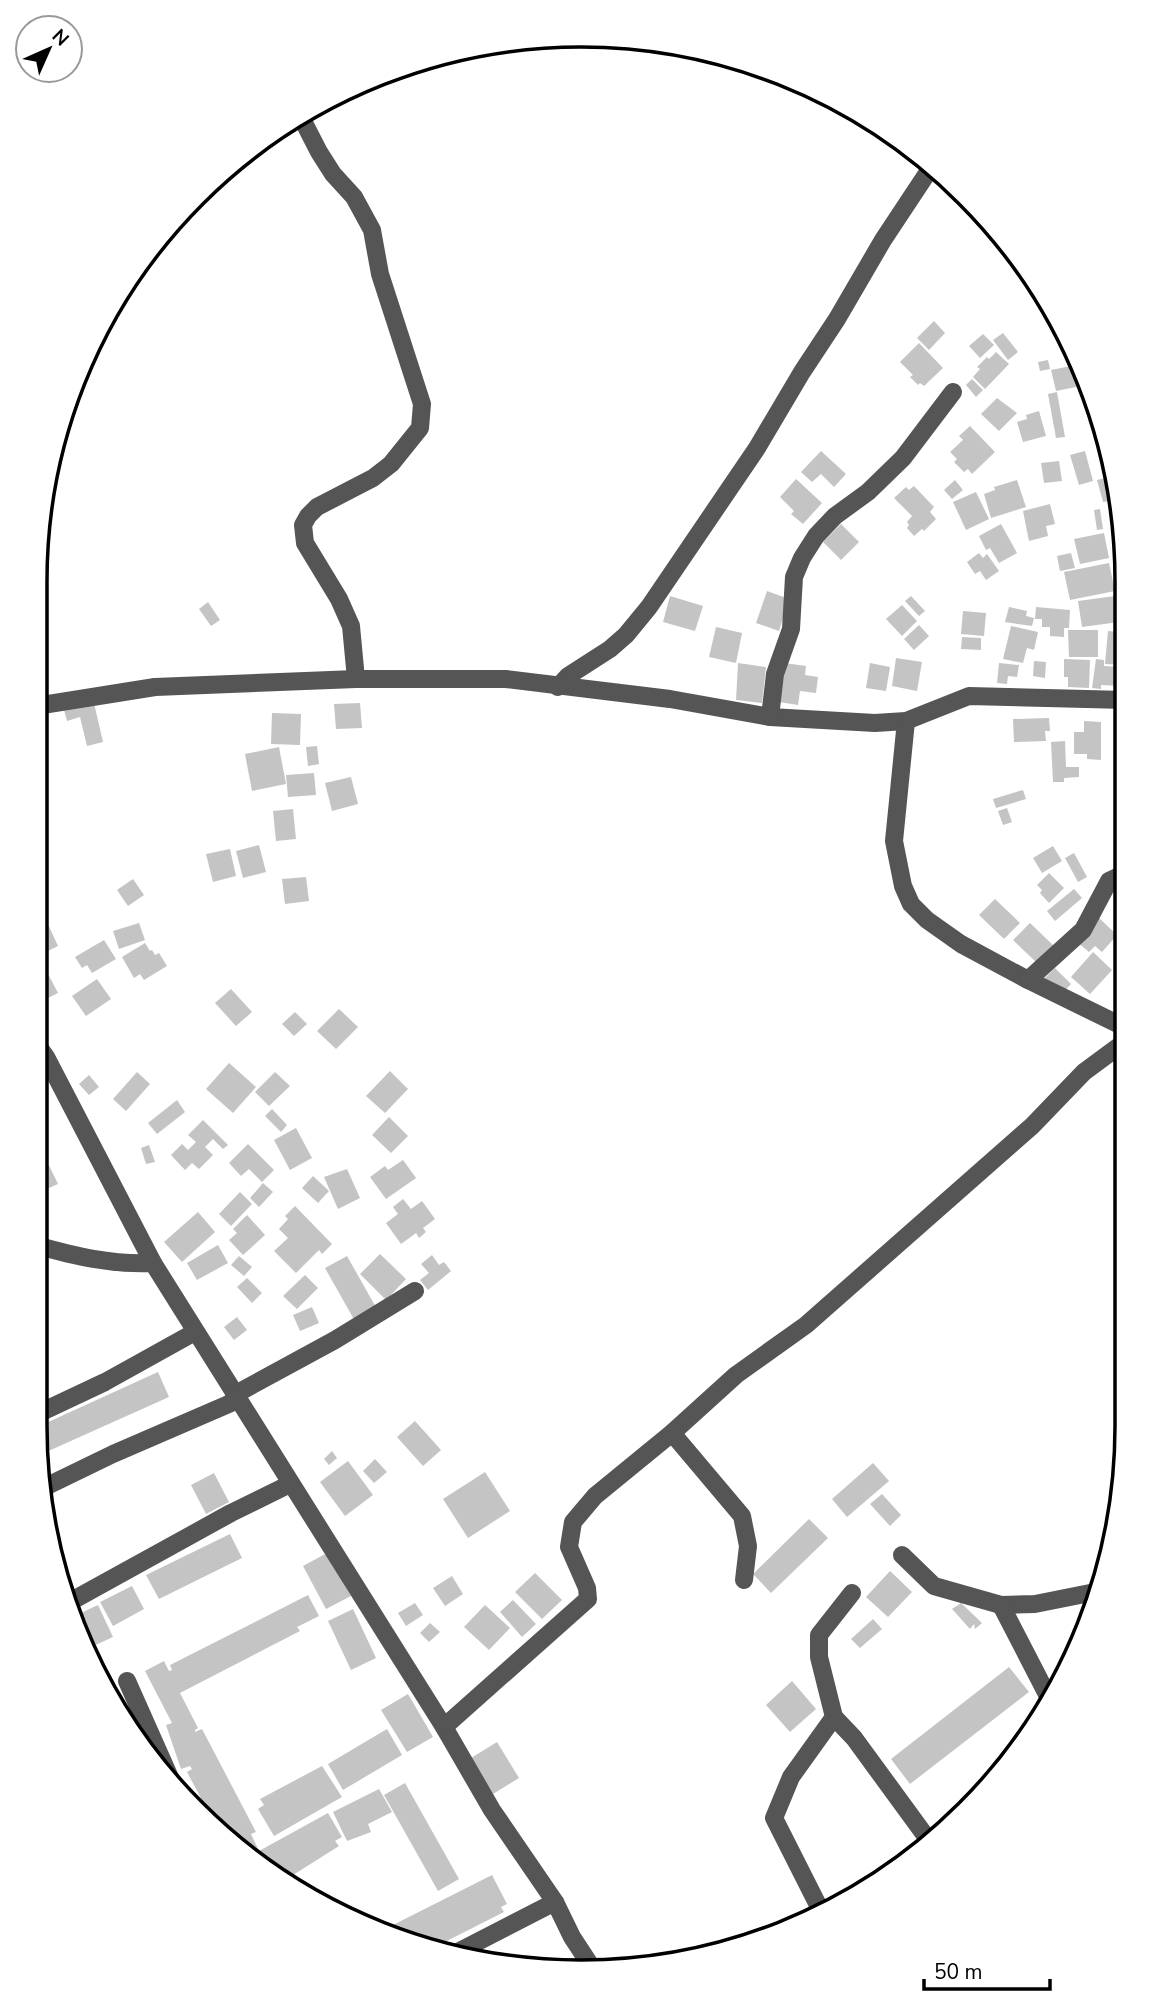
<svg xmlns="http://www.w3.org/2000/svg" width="1162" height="2007" font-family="'Nunito Sans',sans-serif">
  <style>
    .building { fill: #c4c4c4 }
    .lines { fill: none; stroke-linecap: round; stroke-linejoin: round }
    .minor { stroke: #555; stroke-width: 18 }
    .rim { fill: none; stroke: #000; stroke-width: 3.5 }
  </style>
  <rect width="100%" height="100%" fill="#fff"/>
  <g class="building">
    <polygon points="934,321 945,333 929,350 917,338"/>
    <polygon points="1003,333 1018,352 1008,360 993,340"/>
    <polygon points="983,334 994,345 980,358 969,346"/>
    <polygon points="919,343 943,368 924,386 920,383 918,385 910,377 913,375 900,362"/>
    <polygon points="996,352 1009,364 985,389 973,377 980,369 977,367 987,357 989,359"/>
    <polygon points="1048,360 1050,369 1040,371 1038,362"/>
    <polygon points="1076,365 1081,386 1056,391 1051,370"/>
    <polygon points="972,379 983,390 976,397 966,385"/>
    <polygon points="1057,392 1065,437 1056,438 1048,394"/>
    <polygon points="997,398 1017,413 999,431 981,414"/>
    <polygon points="1039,411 1046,436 1023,442 1017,422 1027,419 1026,415"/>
    <polygon points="970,426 995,452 972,474 968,469 964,472 954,462 957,459 950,452 963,440 959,436"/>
    <polygon points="821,451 846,474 834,487 821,474 812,482 801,472"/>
    <polygon points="1085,451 1093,481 1079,485 1070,455"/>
    <polygon points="1059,461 1062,481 1044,483 1041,463"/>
    <polygon points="1105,478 1107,487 1114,486 1117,500 1103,502 1097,480"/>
    <polygon points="796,479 822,503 803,524 791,514 794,511 780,497"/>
    <polygon points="955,480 963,490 952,499 944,490"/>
    <polygon points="1017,480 1026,507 991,518 984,494 995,490 994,487"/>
    <polygon points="914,486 934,507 930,512 936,519 924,531 922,529 914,536 907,528 909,525 907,522 912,516 894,498 906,487 909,490"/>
    <polygon points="976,492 989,519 966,530 953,502"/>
    <polygon points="1050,504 1055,524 1046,526 1048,536 1029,541 1023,511"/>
    <polygon points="1100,509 1103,529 1097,530 1094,510"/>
    <polygon points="841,524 859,542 841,560 823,542"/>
    <polygon points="1001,524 1017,553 999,563 990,548 986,550 979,536"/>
    <polygon points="1104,533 1109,558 1080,564 1074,539"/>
    <polygon points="979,553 983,558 987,554 999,571 986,580 980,571 975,574 967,562"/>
    <polygon points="1071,553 1075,568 1060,571 1057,556"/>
    <polygon points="1126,561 1126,582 1117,583 1114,563"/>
    <polygon points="1109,563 1115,591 1070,600 1064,572"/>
    <polygon points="767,591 789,599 779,631 756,623"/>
    <polygon points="1126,591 1126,620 1124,620 1119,592"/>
    <polygon points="670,596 703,606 695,631 663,622"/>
    <polygon points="911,596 925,611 919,616 905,601"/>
    <polygon points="1115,596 1119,622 1082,627 1078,601"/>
    <polygon points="208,602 220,620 211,626 199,609"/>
    <polygon points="902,605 917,621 902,636 886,619"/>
    <polygon points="1009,607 1027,611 1026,616 1034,618 1032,626 1005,622"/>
    <polygon points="1036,607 1070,610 1069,628 1064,628 1064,637 1050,636 1050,627 1042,627 1042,619 1035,619"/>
    <polygon points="963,611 986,613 984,636 961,634"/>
    <polygon points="919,625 929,636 914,650 904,639"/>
    <polygon points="1011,626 1038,632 1034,650 1027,648 1023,663 1003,659"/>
    <polygon points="716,627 742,633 736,663 709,657"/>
    <polygon points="1068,630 1098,630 1098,657 1069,657"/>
    <polygon points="1108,631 1118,632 1117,647 1126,648 1125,665 1105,664"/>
    <polygon points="962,637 981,638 981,650 961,649"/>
    <polygon points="896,658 922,662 917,691 892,686"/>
    <polygon points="1064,659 1090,660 1089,688 1068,687 1068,677 1064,677"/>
    <polygon points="1096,659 1104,660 1104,666 1123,667 1122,686 1101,685 1101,689 1092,688"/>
    <polygon points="1034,661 1046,662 1045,678 1033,676"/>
    <polygon points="738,663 766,667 762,703 736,700"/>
    <polygon points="784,663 806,666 805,675 818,677 816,693 800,691 798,705 779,702"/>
    <polygon points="870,663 890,667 886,691 866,688"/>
    <polygon points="999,663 1019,665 1017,677 1008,676 1007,684 997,683"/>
    <polygon points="94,703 103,742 87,746 80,717 67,721 64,710"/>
    <polygon points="360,703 362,728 336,729 334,704"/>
    <polygon points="272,713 301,714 300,745 271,744"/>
    <polygon points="1049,718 1050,731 1045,731 1046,741 1014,742 1013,719"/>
    <polygon points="1084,721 1101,722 1101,760 1087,759 1087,754 1074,754 1074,732 1084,732"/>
    <polygon points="1065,741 1066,767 1079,767 1079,777 1064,778 1064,782 1053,782 1051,742"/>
    <polygon points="317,746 319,764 308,766 306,747"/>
    <polygon points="279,747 286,784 252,791 245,754"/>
    <polygon points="314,773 316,795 288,797 286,775"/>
    <polygon points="351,777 358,804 332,811 325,783"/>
    <polygon points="1023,790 1026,799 996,808 993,799"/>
    <polygon points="1007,808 1012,822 1003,825 998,811"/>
    <polygon points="293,809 296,839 276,841 273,811"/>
    <polygon points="259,845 266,872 243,878 236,851"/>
    <polygon points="1053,846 1062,861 1042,873 1033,858"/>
    <polygon points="230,849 236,876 213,882 206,854"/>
    <polygon points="1074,853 1087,877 1078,882 1065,858"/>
    <polygon points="1049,873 1064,888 1049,903 1040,893 1042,890 1037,885"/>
    <polygon points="306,877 309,901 285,904 282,879"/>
    <polygon points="1126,877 1126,892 1117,894 1113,880"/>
    <polygon points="133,879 144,895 128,906 117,890"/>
    <polygon points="1074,889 1082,898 1055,921 1047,911"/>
    <polygon points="1121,895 1126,899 1126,916 1113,904"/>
    <polygon points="995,899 1020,923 1004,939 979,915"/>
    <polygon points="1099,918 1117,935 1102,952 1095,946 1089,952 1077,942"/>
    <polygon points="47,922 58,946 36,957 36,928"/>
    <polygon points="139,923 145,940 119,949 113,931"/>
    <polygon points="1030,923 1054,946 1037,963 1013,940"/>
    <polygon points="1126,930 1126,956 1113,943"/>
    <polygon points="104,940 116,959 92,973 87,965 82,968 75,957"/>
    <polygon points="145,943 150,951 152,950 155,955 159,953 167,966 144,980 140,974 134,978 122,957"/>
    <polygon points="1093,952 1112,970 1090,994 1071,977"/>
    <polygon points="1055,968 1071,984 1061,995 1044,979"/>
    <polygon points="47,972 58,993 42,1001 36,988 36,978"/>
    <polygon points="97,979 111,999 86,1016 72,996"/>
    <polygon points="231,989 252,1012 236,1026 215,1003"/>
    <polygon points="339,1009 358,1027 336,1049 317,1031"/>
    <polygon points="295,1012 307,1024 294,1036 282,1024"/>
    <polygon points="229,1063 256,1087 233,1113 206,1089"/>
    <polygon points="390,1071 408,1089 385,1113 366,1096"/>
    <polygon points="137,1072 150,1084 126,1111 113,1099"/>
    <polygon points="275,1072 290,1086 269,1106 255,1092"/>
    <polygon points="89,1075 99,1087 89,1095 79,1084"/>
    <polygon points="177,1100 185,1112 157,1134 148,1123"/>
    <polygon points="272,1109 287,1125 281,1132 265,1116"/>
    <polygon points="389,1117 408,1136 391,1153 372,1135"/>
    <polygon points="203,1120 228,1145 223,1149 213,1139 205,1147 213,1155 199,1169 192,1163 185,1170 171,1155 182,1144 188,1150 196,1142 188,1135"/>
    <polygon points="296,1128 312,1158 290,1170 274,1140"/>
    <polygon points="248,1144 274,1170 262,1182 249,1169 241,1176 229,1163"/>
    <polygon points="149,1145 155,1162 146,1164 141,1148"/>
    <polygon points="44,1155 58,1184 35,1194 35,1160"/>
    <polygon points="403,1160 416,1178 386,1199 370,1177 385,1166 388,1170"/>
    <polygon points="347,1169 360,1198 338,1209 324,1177"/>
    <polygon points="313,1176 329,1191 318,1203 302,1188"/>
    <polygon points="263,1183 273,1192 259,1207 250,1198"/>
    <polygon points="240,1192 252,1204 231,1226 219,1214"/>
    <polygon points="403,1199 411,1209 422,1201 435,1219 423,1228 426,1232 419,1238 416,1233 401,1244 386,1223 398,1214 393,1207"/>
    <polygon points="295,1206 332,1244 322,1254 319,1250 296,1273 274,1251 288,1238 279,1229 288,1219 285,1216"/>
    <polygon points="198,1212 215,1232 182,1262 164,1242"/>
    <polygon points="247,1215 265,1235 243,1255 229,1240 237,1233 233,1229"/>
    <polygon points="218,1245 228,1263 197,1280 187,1263"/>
    <polygon points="380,1254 406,1279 386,1300 360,1274"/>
    <polygon points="432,1255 439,1265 444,1262 451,1271 428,1290 420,1280 429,1273 421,1264"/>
    <polygon points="239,1256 252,1267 244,1276 231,1265"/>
    <polygon points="347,1256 382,1318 360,1330 325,1268"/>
    <polygon points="305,1275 318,1288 297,1309 283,1296"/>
    <polygon points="247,1278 262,1293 252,1303 237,1287"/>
    <polygon points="312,1307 319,1323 300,1331 293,1315"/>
    <polygon points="237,1317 247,1330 234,1340 224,1327"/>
    <polygon points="158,1372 169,1397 44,1453 37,1439 35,1428"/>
    <polygon points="415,1421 441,1450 423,1466 397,1437"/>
    <polygon points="332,1451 337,1458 329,1465 324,1459"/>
    <polygon points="375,1459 387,1472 374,1483 363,1471"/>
    <polygon points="348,1461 373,1495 345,1516 320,1482"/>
    <polygon points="873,1463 889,1481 847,1517 832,1499"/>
    <polygon points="485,1472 510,1511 468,1538 443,1499"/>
    <polygon points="214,1473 229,1502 206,1514 191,1485"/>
    <polygon points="882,1494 901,1515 890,1526 870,1504"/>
    <polygon points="809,1519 828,1538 771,1593 753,1574"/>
    <polygon points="230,1534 242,1558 159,1599 146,1575"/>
    <polygon points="327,1553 351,1596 326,1609 303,1566"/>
    <polygon points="890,1571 912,1592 888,1617 866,1597"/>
    <polygon points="535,1573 562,1600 542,1619 515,1592"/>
    <polygon points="452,1576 463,1594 445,1606 433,1588"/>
    <polygon points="132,1586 144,1609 113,1626 100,1602"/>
    <polygon points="308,1595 319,1616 297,1627 300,1631 180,1693 198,1728 195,1730 195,1732 202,1729 256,1832 251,1834 259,1851 328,1813 342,1837 335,1841 339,1846 282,1882 277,1873 273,1876 211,1817 187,1772 192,1769 190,1766 181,1769 166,1725 172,1723 145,1671 164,1661 169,1671 172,1670 170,1665"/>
    <polygon points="513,1600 536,1624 522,1637 500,1612"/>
    <polygon points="415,1603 423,1615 406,1626 398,1613"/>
    <polygon points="961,1603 982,1623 975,1629 974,1624 970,1629 952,1609"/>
    <polygon points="98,1605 113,1637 89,1648 72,1617"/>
    <polygon points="485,1605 510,1628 489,1650 464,1627"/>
    <polygon points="353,1609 376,1658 351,1670 328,1621"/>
    <polygon points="873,1619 882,1629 860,1648 851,1639"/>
    <polygon points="430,1623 440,1632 429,1642 420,1633"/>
    <polygon points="1009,1667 1029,1692 910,1784 891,1759"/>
    <polygon points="792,1681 816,1709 790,1732 766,1705"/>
    <polygon points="408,1694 433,1737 407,1752 381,1710"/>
    <polygon points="387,1729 402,1755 343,1790 328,1764"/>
    <polygon points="497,1742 519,1778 493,1794 471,1758"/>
    <polygon points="322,1766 342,1797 274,1836 258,1809 264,1805 260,1799"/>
    <polygon points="405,1783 459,1879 438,1891 384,1795"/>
    <polygon points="379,1789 392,1812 368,1824 371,1832 347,1841 333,1812"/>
    <polygon points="492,1875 507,1904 501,1907 504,1912 431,1949 385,1929"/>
  </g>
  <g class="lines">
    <g class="minor">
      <polyline points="300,115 319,152 333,174 354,197 372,230 380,274 422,404 420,428 391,464 373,478 317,507 308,516 303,525 305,543 339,599 351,626 356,679"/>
      <polyline points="558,687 568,676 610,649 626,635 649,607 757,448 802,372 837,319 883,240 932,166"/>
      <polyline points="36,706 155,687 356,679 506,679 670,699 770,717 875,723 906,721 969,696 1126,700"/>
      <polyline points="770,717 775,674 791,629 794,577 802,558 816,536 835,516 868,492 903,458 953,392"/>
      <polyline points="906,721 894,841 903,886 911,904 927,920 961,944 1028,980 1126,1028"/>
      <polyline points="1028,980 1083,930 1109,881 1126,873"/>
      <polyline points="36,1043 46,1057 153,1263 444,1727 492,1810 555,1902 572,1937 593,1969"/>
      <path d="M35 1245C75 1256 111 1265 153 1263"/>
      <polyline points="234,1395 335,1340 415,1291"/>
      <polyline points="35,1415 105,1382 195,1332"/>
      <polyline points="672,1433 742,1516 748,1546 744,1580"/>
      <polyline points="45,1487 113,1454 238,1400"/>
      <polyline points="902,1555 934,1586 1001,1605 1035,1604 1100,1591"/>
      <polyline points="66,1604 231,1513 290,1484"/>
      <polyline points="1001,1605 1050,1700"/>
      <polyline points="127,1681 171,1780"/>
      <polyline points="834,1717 854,1738 930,1842"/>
      <polyline points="444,1727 588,1599 587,1588 569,1547 573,1522 595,1496 672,1433 736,1375 806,1325 1032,1126 1084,1072 1126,1041"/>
      <polyline points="820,1909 774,1818 791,1777 834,1717 819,1657 819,1635 852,1593"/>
      <polyline points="452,1955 555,1902"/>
    </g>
  </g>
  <path d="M0 0H1162V2007H0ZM581 47H581A534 534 0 0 1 1115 581V1426A534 534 0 0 1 581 1960H581A534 534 0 0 1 47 1426V581A534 534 0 0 1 581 47Z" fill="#fff" fill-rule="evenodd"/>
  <path class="rim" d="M581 47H581A534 534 0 0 1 1115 581V1426A534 534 0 0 1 581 1960H581A534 534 0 0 1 47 1426V581A534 534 0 0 1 581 47Z"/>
  <g transform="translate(49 49) rotate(45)"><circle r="33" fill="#ffffff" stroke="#999999" stroke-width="2"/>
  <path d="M0-5L12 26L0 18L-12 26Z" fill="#000000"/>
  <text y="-10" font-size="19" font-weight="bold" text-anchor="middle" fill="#000000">N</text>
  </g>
  <path d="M924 1979v10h126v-10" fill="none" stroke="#000000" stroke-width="3.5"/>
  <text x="934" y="1979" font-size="21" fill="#000000" stroke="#ffffff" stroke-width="5" paint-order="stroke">50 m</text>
</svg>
